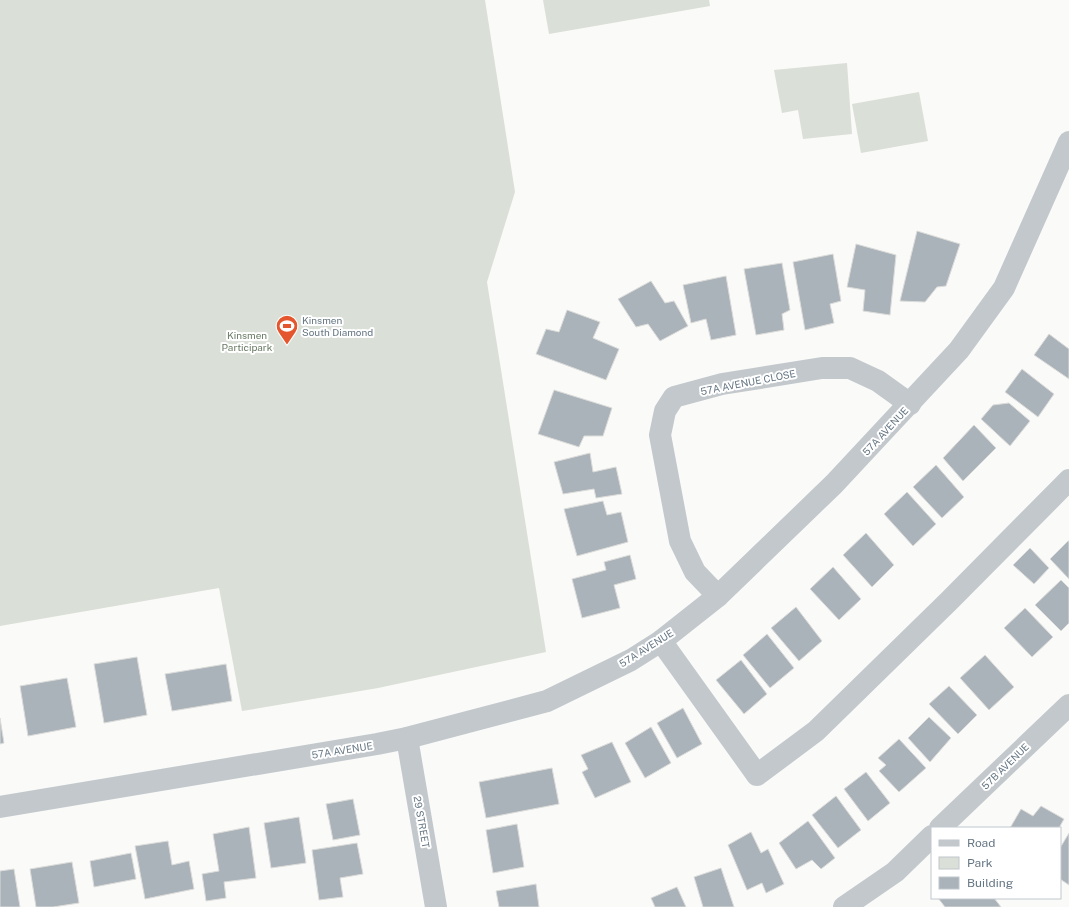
<svg xmlns="http://www.w3.org/2000/svg" width="1069" height="907" font-family="'Public Sans',sans-serif">
  <style>
    .green { fill: #dadfd7 }
    .building { fill: #aab3b9; stroke: #dcdcda }
    .lines { fill: none; stroke-linecap: round; stroke-linejoin: round }
    .minor { stroke: #c3c8cc; stroke-width: 22 }
    .labels { text-anchor: middle; stroke-width: 4; stroke-linejoin: round; paint-order: stroke }
    .poi-label { font-size: 10px; fill: #657683; stroke: #fff; text-anchor: start }
    .park-label { font-size: 10px; fill: #687a64; stroke: #fff }
    .street-label { font-size: 10px; fill: #657683; stroke: #fff }
  </style>
  <rect width="100%" height="100%" fill="#fafaf8"/>
  <g class="green">
    <polygon points="0,0 485,0 515,192 487,282 546,652 378,688 242,711 219,588 0,626"/>
    <polygon points="543,0 709,0 710,6 549,34"/>
    <polygon points="847,63 852,134 803,139 798,110 782,113 774,70"/>
    <polygon points="919,92 928,141 861,153 852,104"/>
  </g>
  <g class="building">
    <polygon points="917,231 960,244 946,286 937,287 925,302 900,301"/>
    <polygon points="856,244 896,255 890,315 863,311 865,290 847,287"/>
    <polygon points="833,254 841,301 830,304 834,323 805,330 793,262"/>
    <polygon points="782,263 790,310 782,314 784,330 756,335 744,269"/>
    <polygon points="726,276 736,335 711,340 706,319 691,323 683,285"/>
    <polygon points="651,281 665,303 674,301 688,326 660,341 648,324 636,327 618,299"/>
    <polygon points="567,310 600,322 593,338 619,349 606,380 536,354 546,329 559,332"/>
    <polygon points="1049,334 1069,349 1069,379 1034,355"/>
    <polygon points="1022,369 1054,394 1038,417 1005,392"/>
    <polygon points="554,390 612,408 603,436 584,436 579,447 538,434"/>
    <polygon points="1009,403 1030,421 1010,446 981,419 993,405"/>
    <polygon points="974,425 996,448 963,481 943,458"/>
    <polygon points="590,453 593,472 616,467 622,494 596,498 594,489 563,494 554,462"/>
    <polygon points="936,465 964,497 942,518 913,487"/>
    <polygon points="907,492 936,524 913,546 884,514"/>
    <polygon points="603,501 607,515 621,512 628,542 577,556 564,509"/>
    <polygon points="866,533 894,565 872,587 843,555"/>
    <polygon points="1068,541 1069,541 1069,579 1050,559"/>
    <polygon points="1030,548 1049,568 1034,584 1013,565"/>
    <polygon points="630,555 636,579 614,585 620,608 582,618 572,579 606,570 604,562"/>
    <polygon points="833,567 861,599 839,620 810,589"/>
    <polygon points="1061,580 1069,588 1069,623 1061,631 1035,605"/>
    <polygon points="796,607 822,641 799,661 771,628"/>
    <polygon points="1025,608 1053,637 1032,657 1004,628"/>
    <polygon points="767,634 794,668 770,688 743,655"/>
    <polygon points="985,655 1014,687 989,710 960,678"/>
    <polygon points="137,657 147,715 104,723 94,664"/>
    <polygon points="741,660 767,694 744,714 716,680"/>
    <polygon points="226,664 232,701 172,711 165,674"/>
    <polygon points="67,678 76,727 28,736 20,686"/>
    <polygon points="949,686 977,715 958,734 929,704"/>
    <polygon points="683,708 702,744 677,758 657,723"/>
    <polygon points="929,717 951,738 930,762 908,738"/>
    <polygon points="0,718 4,743 0,744"/>
    <polygon points="651,727 671,763 645,778 625,743"/>
    <polygon points="899,739 926,768 899,792 879,771 886,765 878,758"/>
    <polygon points="612,742 631,782 595,798 582,772 588,769 581,755"/>
    <polygon points="552,768 559,804 486,818 479,782"/>
    <polygon points="866,772 890,803 868,821 844,789"/>
    <polygon points="836,796 861,830 838,848 812,815"/>
    <polygon points="353,799 360,835 333,840 326,804"/>
    <polygon points="1041,806 1064,819 1059,828 1010,828 1021,809 1033,816"/>
    <polygon points="299,817 306,863 271,868 264,823"/>
    <polygon points="808,821 835,858 821,869 812,860 796,869 779,843"/>
    <polygon points="517,824 524,867 493,873 486,830"/>
    <polygon points="249,827 256,878 224,882 226,898 206,901 202,874 219,871 213,834"/>
    <polygon points="751,832 761,853 768,849 784,884 766,893 762,883 747,890 728,845"/>
    <polygon points="1069,833 1069,885 1060,879 1060,848"/>
    <polygon points="168,841 172,865 189,861 194,889 145,899 135,846"/>
    <polygon points="357,843 363,874 340,878 343,897 319,900 312,850"/>
    <polygon points="131,853 136,879 94,887 90,861"/>
    <polygon points="72,862 79,903 53,907 36,907 30,869"/>
    <polygon points="721,868 734,907 703,907 694,877"/>
    <polygon points="14,869 20,907 0,907 0,871"/>
    <polygon points="536,884 539,907 499,907 496,891"/>
    <polygon points="677,887 686,907 655,907 651,898"/>
    <polygon points="938,898 994,898 1001,907 945,907"/>
  </g>
  <g class="lines">
    <g class="minor">
      <polyline points="718,596 695,572 680,541 660,435 665,411 674,397 722,384 822,368 850,368 878,381 910,404"/>
      <polyline points="661,641 757,775 816,731 949,601 1069,480"/>
      <polyline points="407,738 436,907"/>
      <polyline points="0,807 377,744 407,738 547,701 631,660 661,641 718,596 834,484 959,350 1004,288 1069,142"/>
      <polyline points="940,828 1069,705"/>
      <polyline points="844,907 895,872 932,836"/>
    </g>
  </g>
  <defs>
    <g id="stadium-pin" transform="scale(1.15)"><path d="M0 17L-7.5 6A9.5 9.5 0 1 1 7.5 6Z" fill="#e4572e" stroke="#fff"/><path d="M0-5a6.5 5 0 1 0 0 10a6.5 5 0 1 0 0-10ZM-3.5-1.8h7v3.6h-7Z" fill="#fff"/></g>
  </defs>
  <g fill-rule="evenodd">
    <use href="#stadium-pin" x="287" y="326"/>
  </g>
  <g class="labels">
    <g class="poi-label">
      <text x="302" y="324">Kinsmen<tspan x="302" dy="12">South Diamond</tspan></text>
    </g>
    <g class="park-label">
      <text x="247" y="339">Kinsmen<tspan x="247" dy="12">Participark</tspan></text>
    </g>
    <g class="street-label">
      <text transform="translate(748 382) rotate(-11)" y="4">57A AVENUE CLOSE</text>
      <text transform="translate(885 431) rotate(-47)" y="4">57A AVENUE</text>
      <text transform="translate(646 648) rotate(-32)" y="4">57A AVENUE</text>
      <text transform="translate(342 750) rotate(-9)" y="4">57A AVENUE</text>
      <text transform="translate(1005 766) rotate(-44)" y="4">57B AVENUE</text>
      <text transform="translate(422 822) rotate(80)" y="4">29 STREET</text>
    </g>
  </g>
  <rect x="931" y="827" width="130" height="72" fill="#ffffff" stroke="#c1c8cd"/>
  <rect x="939" y="840" width="20" height="6" fill="#c3c8cc" stroke="#c1c8cd"/>
  <text x="967" y="847" font-size="12" fill="#657683">Road</text>
  <rect x="939" y="857" width="20" height="12" fill="#dadfd7" stroke="#c1c8cd"/>
  <text x="967" y="867" font-size="12" fill="#657683">Park</text>
  <rect x="939" y="877" width="20" height="12" fill="#aab3b9" stroke="#c1c8cd"/>
  <text x="967" y="887" font-size="12" fill="#657683">Building</text>
</svg>
